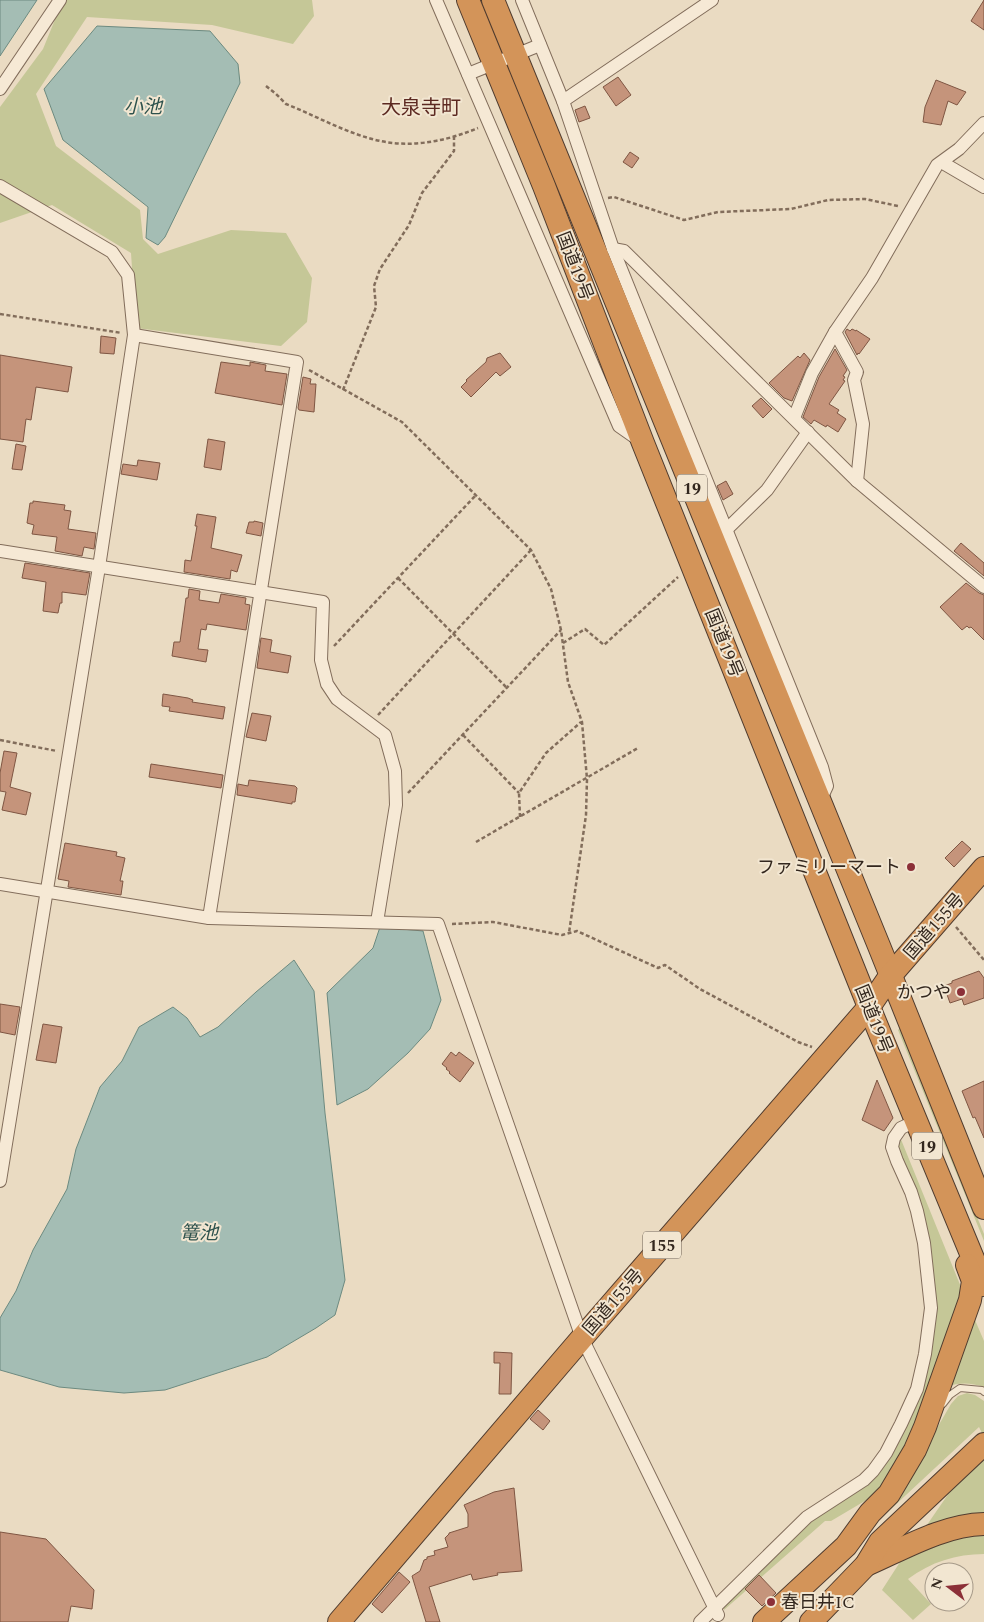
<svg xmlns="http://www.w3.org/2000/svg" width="984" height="1622" font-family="Spectral,'Noto Sans JP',serif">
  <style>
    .green { fill: #c5c797 }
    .water { fill: #a4bdb4; stroke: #6c8a80 }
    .building { fill: #c5947b; stroke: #7f5643 }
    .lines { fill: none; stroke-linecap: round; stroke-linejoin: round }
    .lane-casing { stroke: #826d5b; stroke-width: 8 }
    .street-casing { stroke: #826d5b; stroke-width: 14 }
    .highway-casing { stroke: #503c2f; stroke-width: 24 }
    .path { stroke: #826d5b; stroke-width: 2.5; stroke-dasharray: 4 2.5; stroke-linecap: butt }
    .lane { stroke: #f6e9d5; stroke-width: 6 }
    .street { stroke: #f6e9d5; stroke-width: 12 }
    .highway { stroke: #d39459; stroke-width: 22 }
    .poi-dot { fill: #8c3038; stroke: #f2e6d1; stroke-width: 2 }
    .labels { text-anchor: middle; stroke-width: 4; stroke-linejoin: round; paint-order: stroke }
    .shield { fill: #f2e6d1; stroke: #6c6054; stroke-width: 1 }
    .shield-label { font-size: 16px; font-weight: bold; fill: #33271e }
    .street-label { font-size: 18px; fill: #33271e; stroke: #f2e6d1 }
    .poi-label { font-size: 18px; fill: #33271e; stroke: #f2e6d1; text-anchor: end }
    .water-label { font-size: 19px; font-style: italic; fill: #2e524d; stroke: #f2e6d1 }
    .quarter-label { font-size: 20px; fill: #5c2921; stroke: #f2e6d1 }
  </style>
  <rect width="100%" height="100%" fill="#eadbc2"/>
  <g class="green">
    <polygon points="63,0 312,0 314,16 293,44 212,25 87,17 36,94 56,146 140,210 143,239 158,254 231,230 286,233 312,278 307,322 281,346 136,328 131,253 52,205 0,223 0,107 43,49"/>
    <polygon points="900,1028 984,1234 984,1241 898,1030"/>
    <polygon points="900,1137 963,1292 907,1451 875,1495 831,1521 825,1521 724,1610 723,1607 727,1599 817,1516 868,1483 905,1426 935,1308 896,1144"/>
    <path d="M972 1313 984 1341V1387C971 1383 960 1382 947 1387Z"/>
    <polygon points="967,1393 975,1395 984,1401 984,1437 979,1427 877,1522 912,1471 951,1404 958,1396"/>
    <polygon points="984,1452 984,1515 920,1535 967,1467"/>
    <path d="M984 1533V1554C956 1554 931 1562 908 1579L931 1604 913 1620 882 1590 902 1559 934 1544Z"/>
  </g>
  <g class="water">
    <polygon points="0,0 37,0 0,56"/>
    <polygon points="97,26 210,31 238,64 240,83 165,237 158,245 146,238 148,207 63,140 44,89"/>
    <polygon points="380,927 423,931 441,1000 430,1029 408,1053 368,1089 337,1105 327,993 373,948"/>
    <polygon points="294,960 314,991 325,1113 345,1280 335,1315 316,1328 267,1357 165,1390 124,1393 59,1387 0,1370 0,1318 16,1291 33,1250 67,1189 76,1149 100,1087 122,1061 139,1027 173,1007 187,1018 200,1037 218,1027 256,992"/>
  </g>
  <g class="building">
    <polygon points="984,0 984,30 971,21"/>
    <polygon points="618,77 631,95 616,106 603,87"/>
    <polygon points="936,80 966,92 957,105 948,101 941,125 923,122 925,107"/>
    <polygon points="585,106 590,118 579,122 575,110"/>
    <polygon points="630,152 639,158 632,168 623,162"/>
    <polygon points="847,329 850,331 852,329 856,331 856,330 870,339 859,354 858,353 857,355 845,332"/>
    <polygon points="101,336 116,338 114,354 100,353"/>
    <polygon points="835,349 847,370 843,376 845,377 843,380 845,381 829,404 839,410 837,413 846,419 838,432 827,425 826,427 814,420 811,424 803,417 819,377"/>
    <polygon points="500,353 511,367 500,376 496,372 471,397 461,387 467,381 466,380 486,362 487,358"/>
    <polygon points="804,353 810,360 792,401 784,398 769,383 798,356 800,358"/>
    <polygon points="0,355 72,367 68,392 36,387 31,420 26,419 23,442 0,439"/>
    <polygon points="221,362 250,366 250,362 266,365 265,371 287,374 282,405 215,393"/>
    <polygon points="303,377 311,379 310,384 316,384 314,412 299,410 298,408"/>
    <polygon points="761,398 772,409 763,418 752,406"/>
    <polygon points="208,439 225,442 221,470 204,467"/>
    <polygon points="16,444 26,446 22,470 12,469"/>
    <polygon points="138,460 160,463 157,480 121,474 123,464 137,466"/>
    <polygon points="726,481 733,494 723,500 717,486"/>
    <polygon points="33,501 65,505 64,510 71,511 68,529 96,533 94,549 84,547 82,556 55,551 57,537 32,534 34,525 27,523 30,503 33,503"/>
    <polygon points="197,514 216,517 211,548 242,555 237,572 231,570 230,579 184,572 185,560 191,561 197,526 195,526"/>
    <polygon points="254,521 263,523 261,536 246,533 249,522 254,522"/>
    <polygon points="961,543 984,563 984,576 954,551"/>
    <polygon points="25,563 90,573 86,595 62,592 62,603 60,603 58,613 43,611 46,582 22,578"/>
    <polygon points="966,583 979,593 984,595 984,640 971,627 969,628 967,626 962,630 940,607"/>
    <polygon points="189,589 200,591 199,600 219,603 221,594 246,598 245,604 250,605 246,630 207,624 206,630 201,629 198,649 208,650 206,662 172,656 174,642 180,642 186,598 188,598"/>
    <polygon points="261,638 272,640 270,652 291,656 288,673 257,668"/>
    <polygon points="163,694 188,698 193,700 192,702 225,707 223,719 169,711 170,707 162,706"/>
    <polygon points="252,713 271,716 266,741 246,737"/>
    <polygon points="4,751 17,753 10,787 31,793 26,815 2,810 6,792 0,791 0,773"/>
    <polygon points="151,764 223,775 221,788 149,777"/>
    <polygon points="249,780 295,786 297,788 295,802 292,802 292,804 237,795 238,784 248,786"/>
    <polygon points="962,841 971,849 954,867 945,858"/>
    <polygon points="65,843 117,852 116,856 125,858 120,881 123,881 121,895 68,887 69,881 58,879"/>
    <polygon points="979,971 984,978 984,998 964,1005 962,999 950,1003 944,986 952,983 952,981"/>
    <polygon points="0,1004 20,1007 15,1035 0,1032"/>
    <polygon points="43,1024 62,1027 56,1063 36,1060"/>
    <polygon points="451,1052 456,1056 459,1052 474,1063 460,1082 449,1073 450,1072 446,1069 447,1068 442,1064"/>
    <polygon points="877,1080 893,1118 884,1131 862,1120"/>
    <polygon points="984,1081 984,1138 975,1117 973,1118 962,1091"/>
    <polygon points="494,1352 512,1353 511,1394 499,1394 500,1363 494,1363"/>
    <polygon points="538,1410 550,1421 543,1430 530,1419"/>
    <polygon points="514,1488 522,1571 497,1573 498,1575 473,1580 471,1574 429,1587 440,1622 426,1622 412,1576 420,1571 424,1560 427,1559 427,1557 435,1555 434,1551 448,1547 445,1538 449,1534 449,1533 468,1527 468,1514 464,1505 494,1492"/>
    <polygon points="0,1532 46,1539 94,1590 92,1609 71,1606 68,1622 0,1622"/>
    <polygon points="399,1572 410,1582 382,1613 372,1604"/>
    <polygon points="759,1575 776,1593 762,1606 745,1589"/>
  </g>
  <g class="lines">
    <g class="lane-casing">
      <polyline id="lane" points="943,1404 950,1395 960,1388 982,1390 984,1392"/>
    </g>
    <g class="street-casing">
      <g id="street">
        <polyline points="436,0 619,426 639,440"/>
        <polyline points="522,0 563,101 613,249 822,767 827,786 820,801"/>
        <polyline points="468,74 540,45"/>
        <polyline points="0,89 60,0"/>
        <polyline points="563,101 712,0"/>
        <polyline points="943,163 984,187"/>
        <polyline points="0,186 112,252 128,275 134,335 99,567 0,1181"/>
        <polyline points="613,249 624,251 857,481 984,587"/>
        <polyline points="835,332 857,372 854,380 863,424 857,481"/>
        <polyline points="134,335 297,362 209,918"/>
        <polyline points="794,418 812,373 835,332 872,278 937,165 959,149 984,123"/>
        <polyline points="726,530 767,490 808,432"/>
        <polyline points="0,551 323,602 321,660 327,684 337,699 385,735 395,771 396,805 377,922"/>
        <polyline points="0,884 209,918 438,924 582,1338 718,1615"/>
        <polyline points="700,1622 807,1517 864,1480 873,1471 886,1453 901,1424 917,1389 925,1354 931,1308 924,1243 917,1211 911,1192 897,1161 892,1147 894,1138 901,1128 916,1121"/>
      </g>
    </g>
    <g class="highway-casing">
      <g id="highway">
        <polyline points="468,0 544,186 643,443 869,1007 984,1285"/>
        <polyline points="493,0 879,946 984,1208"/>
        <path d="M866 1565C903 1549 943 1525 984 1524"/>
        <polyline points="339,1622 582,1338 869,1007 890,976 984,868"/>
        <polyline points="764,1622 846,1546 870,1513 889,1494 915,1450 925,1427 970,1300 973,1281 967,1265"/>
        <polyline points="811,1622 866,1565 880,1542 984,1444"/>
      </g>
    </g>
    <g class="path">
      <path d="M266 86 276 94 286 104C314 115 342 131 372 139 408 149 444 142 478 128"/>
      <polyline points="608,198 614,197 684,220 718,212 791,209 828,200 865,199 898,206"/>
      <polyline points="0,314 122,333"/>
      <polyline points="309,370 402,422 531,550 551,589 561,630 568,682 582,722 587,779 586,815 569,933"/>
      <polyline points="343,390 376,307 374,286 380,269 409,225 422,193 454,151 454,137"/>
      <polyline points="398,578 506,687"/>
      <polyline points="563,643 585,629 604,645 678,577"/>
      <polyline points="334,646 476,495"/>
      <polyline points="378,715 531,550"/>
      <polyline points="463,735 519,793"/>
      <polyline points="0,740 57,751"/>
      <polyline points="408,793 561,630"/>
      <polyline points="520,817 519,793 546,753 581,722"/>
      <polyline points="476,842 638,748"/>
      <polyline points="452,924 493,922 562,935 577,931 658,968 665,965 700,989 798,1042 812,1047"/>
      <polyline points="956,927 984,960"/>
    </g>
    <use href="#lane" class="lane"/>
    <use href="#street" class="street"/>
    <use href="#highway" class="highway"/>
  </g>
  <g class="poi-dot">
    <circle cx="911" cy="867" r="5"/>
    <circle cx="961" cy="992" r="5"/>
    <circle cx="771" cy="1602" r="5"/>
  </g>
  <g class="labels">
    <g class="shield">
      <rect x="677" y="474.5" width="30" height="27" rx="4"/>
      <rect x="912" y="1132.5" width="30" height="27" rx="4"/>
      <rect x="643" y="1231.5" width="38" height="27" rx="4"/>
    </g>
    <g class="shield-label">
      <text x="692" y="494">19</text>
      <text x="927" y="1152">19</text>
      <text x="662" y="1251">155</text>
    </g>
    <g class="street-label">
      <text transform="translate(575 266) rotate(69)" y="6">国道19号</text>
      <text transform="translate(724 643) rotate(68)" y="6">国道19号</text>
      <text transform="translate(934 926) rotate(-49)" y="6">国道155号</text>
      <text transform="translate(874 1019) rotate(68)" y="6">国道19号</text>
      <text transform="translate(613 1302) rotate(-49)" y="6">国道155号</text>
    </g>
    <g class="poi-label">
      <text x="901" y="873">ファミリーマート</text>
      <text x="951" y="998">かつや</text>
      <text x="781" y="1608" text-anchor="start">春日井IC</text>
    </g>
    <g class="water-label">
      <text x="143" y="113">小池</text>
      <text x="199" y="1239">篭池</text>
    </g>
    <g class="quarter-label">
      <text x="421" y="114">大泉寺町</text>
    </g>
  </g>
  <g transform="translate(949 1587) rotate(286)"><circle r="24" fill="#f2e6d1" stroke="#a69a89"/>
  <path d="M0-4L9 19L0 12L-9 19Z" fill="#8c3038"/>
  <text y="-8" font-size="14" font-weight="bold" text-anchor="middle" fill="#33271e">N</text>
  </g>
</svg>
